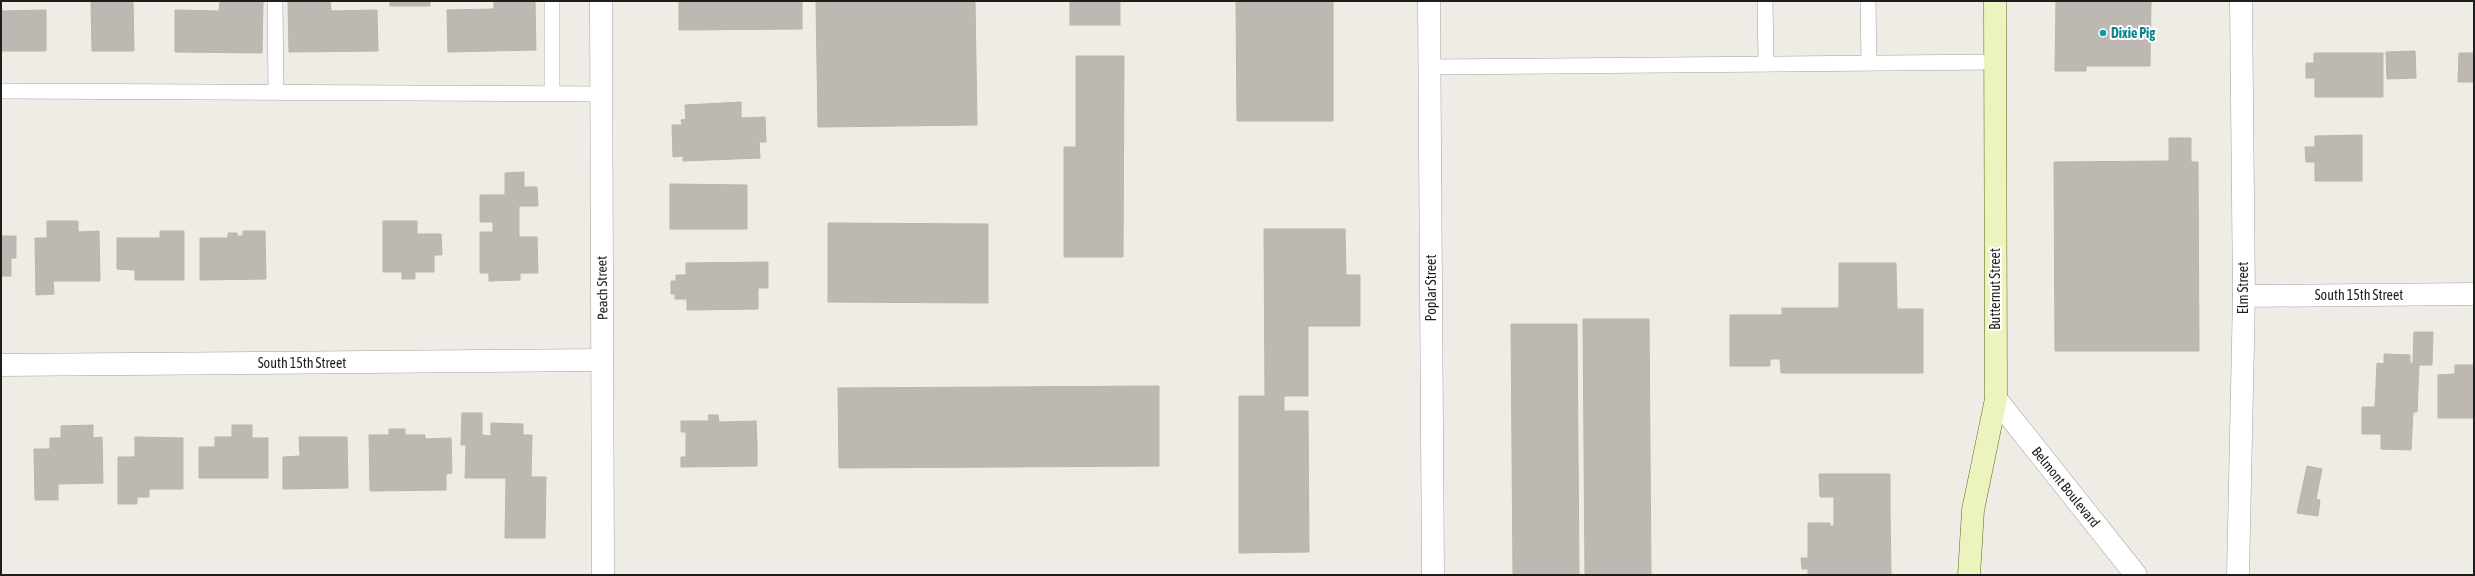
<svg xmlns="http://www.w3.org/2000/svg" width="2475" height="576" font-family="'Asap Condensed',sans-serif">
  <style>
    .building { fill: #beb8b2; stroke: #beb4a9 }
    .lines { fill: none; stroke-linecap: round; stroke-linejoin: round }
    .lane-casing { stroke: #a2a2a2; stroke-width: 16 }
    .street-casing { stroke: #a2a2a2; stroke-width: 23 }
    .secondary-casing { stroke: #596b0f; stroke-width: 23 }
    .lane { stroke: #fff; stroke-width: 15 }
    .street { stroke: #fff; stroke-width: 22 }
    .secondary { stroke: #ecf3be; stroke-width: 22 }
    .culture-dot { fill: #0f9aa8; stroke: #fff; stroke-width: 1.5 }
    .labels { text-anchor: middle; stroke-width: 4; stroke-linejoin: round; paint-order: stroke }
    .culture-label { font-size: 14px; font-weight: bold; fill: #0d838f; stroke: #fff; text-anchor: start }
    .street-label { font-size: 14px; fill: #1e1e1e; stroke: #fff }
  </style>
  <rect width="100%" height="100%" fill="#eeece5"/>
  <g class="building">
    <polygon points="1,1 2,11 46,10 46,51 1,51"/>
    <polygon points="91,1 133,1 134,51 92,51"/>
    <polygon points="220,1 263,1 262,53 175,52 175,10 219,11"/>
    <polygon points="288,1 330,1 331,11 377,10 378,51 289,52"/>
    <rect x="390" y="1" width="40" height="5"/>
    <polygon points="494,1 535,1 536,50 448,52 447,10 494,9"/>
    <polygon points="679,1 802,1 802,29 679,30"/>
    <polygon points="816,1 975,1 977,125 818,127"/>
    <rect x="1070" y="1" width="50" height="24"/>
    <polygon points="1236,1 1333,1 1333,121 1237,121"/>
    <polygon points="2056,1 2151,1 2150,66 2086,66 2086,71 2055,71"/>
    <polygon points="2415,51 2416,78 2387,79 2386,52"/>
    <polygon points="2314,53 2383,53 2383,97 2315,97 2315,78 2306,78 2306,63 2314,63"/>
    <polygon points="2459,53 2474,53 2474,82 2458,82"/>
    <polygon points="1076,56 1124,56 1123,257 1064,257 1064,147 1076,147"/>
    <polygon points="741,102 741,118 765,117 766,142 759,142 760,158 683,161 683,156 673,157 672,125 682,125 681,120 686,119 685,105"/>
    <polygon points="2362,135 2362,181 2315,181 2315,162 2306,162 2305,147 2315,147 2315,136"/>
    <polygon points="2169,138 2191,138 2191,162 2198,162 2199,351 2055,351 2054,162 2169,161"/>
    <polygon points="524,172 524,187 537,187 538,206 519,206 519,237 537,237 538,273 520,273 520,280 489,281 489,273 480,273 480,232 493,232 493,222 480,222 480,195 505,195 505,173"/>
    <polygon points="670,184 747,185 747,229 670,229"/>
    <polygon points="47,221 78,221 78,232 99,231 100,281 53,281 54,294 36,295 35,238 47,238"/>
    <polygon points="383,221 417,221 417,234 441,234 442,255 434,255 434,272 415,272 415,279 402,279 402,272 383,272"/>
    <polygon points="828,223 988,224 988,303 828,302"/>
    <polygon points="1264,229 1345,229 1346,275 1360,275 1360,326 1308,326 1308,396 1284,396 1284,411 1308,411 1309,552 1239,553 1239,396 1265,396"/>
    <polygon points="160,231 184,231 184,280 135,280 135,270 117,269 117,238 160,238"/>
    <polygon points="243,231 265,231 266,279 200,280 200,238 228,238 228,233 237,233 237,236 243,236"/>
    <polygon points="1,236 16,236 16,258 11,258 11,276 1,276"/>
    <polygon points="768,262 768,288 758,288 758,309 687,310 687,299 675,299 675,294 671,294 671,281 676,281 676,275 686,275 686,263"/>
    <polygon points="1839,263 1896,263 1897,309 1923,309 1923,373 1781,373 1780,359 1770,359 1770,366 1730,366 1730,315 1782,315 1782,308 1839,308"/>
    <polygon points="1583,319 1649,319 1651,575 1585,575"/>
    <polygon points="1511,324 1577,324 1579,575 1513,575"/>
    <polygon points="2414,332 2433,332 2432,365 2419,365 2417,412 2413,412 2411,450 2381,449 2381,434 2362,434 2362,407 2375,407 2377,363 2384,364 2384,354 2410,355 2410,363 2413,363"/>
    <polygon points="2455,365 2474,365 2474,418 2438,418 2438,375 2455,374"/>
    <polygon points="1159,386 1159,466 839,468 838,388"/>
    <polygon points="462,413 482,413 482,435 491,436 491,423 523,424 523,435 532,435 531,477 546,477 545,538 505,538 506,478 465,478 466,445 461,445"/>
    <polygon points="708,415 718,415 719,422 756,421 757,443 686,445 686,432 681,432 681,421 709,421"/>
    <polygon points="93,425 93,438 102,437 103,483 58,484 58,500 35,500 34,449 50,449 50,438 61,438 61,426"/>
    <polygon points="232,425 252,425 252,438 268,438 268,478 199,478 199,447 215,447 215,437 232,437"/>
    <polygon points="389,429 405,429 405,435 425,435 425,439 451,438 452,473 446,474 446,490 370,491 369,435 389,435"/>
    <polygon points="135,437 183,438 183,489 149,489 149,497 137,497 137,504 118,504 118,457 135,457"/>
    <polygon points="299,437 347,437 348,488 283,489 283,457 300,456"/>
    <polygon points="757,443 757,466 681,467 681,457 686,457 686,445"/>
    <polygon points="2307,466 2322,469 2316,499 2320,500 2318,516 2297,513"/>
    <polygon points="1819,474 1890,474 1890,509 1834,510 1834,497 1820,497"/>
    <polygon points="1890,509 1891,575 1808,575 1808,569 1802,569 1801,558 1808,558 1808,523 1830,523 1830,526 1834,526 1834,510"/>
  </g>
  <g class="lines">
    <g class="lane-casing">
      <g id="lane">
        <polyline points="275,1 276,91"/>
        <polyline points="1765,1 1766,64"/>
        <polyline points="1868,1 1869,63"/>
        <polyline points="1429,67 1995,62"/>
        <polyline points="1,91 600,94"/>
        <polyline points="552,94 552,1"/>
      </g>
    </g>
    <g class="street-casing">
      <g id="street">
        <polyline points="601,1 603,575"/>
        <polyline points="1429,1 1433,575"/>
        <polyline points="2244,296 2474,294"/>
        <polyline points="1,365 602,360"/>
        <polyline points="1996,399 2136,575"/>
        <polyline points="2238,575 2244,296 2241,1"/>
      </g>
    </g>
    <g class="secondary-casing">
      <polyline id="secondary" points="1969,575 1973,510 1996,399 1995,1"/>
    </g>
    <use href="#lane" class="lane"/>
    <use href="#street" class="street"/>
    <use href="#secondary" class="secondary"/>
  </g>
  <circle class="culture-dot" cx="2103" cy="33" r="4"/>
  <g class="labels">
    <g class="culture-label">
      <text x="2111" y="38">Dixie Pig</text>
    </g>
    <g class="street-label">
      <text transform="translate(602 288) rotate(-91)" y="5">Peach Street</text>
      <text transform="translate(1431 288) rotate(-90)" y="5">Poplar Street</text>
      <text transform="translate(2243 288) rotate(-90)" y="5">Elm Street</text>
      <text transform="translate(1995 289) rotate(-90)" y="5">Butternut Street</text>
      <text x="2359" y="300">South 15th Street</text>
      <text x="302" y="368">South 15th Street</text>
      <text transform="translate(2066 487) rotate(51)" y="5">Belmont Boulevard</text>
    </g>
  </g>
  <rect width="2475" height="576" fill="none" stroke="#1e1e1e" stroke-width="4"/>
</svg>
